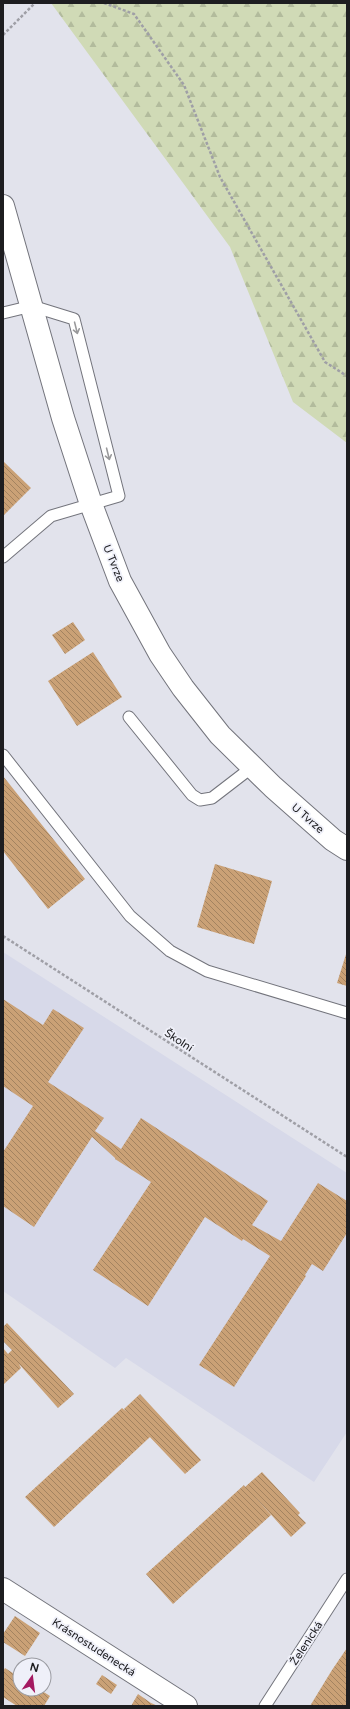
<svg xmlns="http://www.w3.org/2000/svg" width="350" height="1709" font-family="'Varela Round',sans-serif">
  <style>
    .built { fill: #d7d9e9 }
    .forest { fill: url(#forest-firs) }
    .building { fill: url(#building-back-hatch) }
    .lines { fill: none; stroke-linecap: round; stroke-linejoin: round }
    .service-casing { stroke: #73747c; stroke-width: 13 }
    .minor-casing { stroke: #73747c; stroke-width: 24 }
    .path { stroke: #9f9fa6; stroke-width: 2.5; stroke-dasharray: 3 2; stroke-linecap: butt }
    .service { stroke: #fff; stroke-width: 11 }
    .minor { stroke: #fff; stroke-width: 22 }
    .oneway { stroke: #99999b }
    .labels { text-anchor: middle; stroke-width: 3.5; stroke-linejoin: round; paint-order: stroke }
    .street-label { font-size: 11px; fill: #1d1d20; stroke: #eff0f9 }
  </style>
  <defs>
    <pattern id="forest-firs" width="22" height="20" patternUnits="userSpaceOnUse"><rect width="22" height="20" fill="#d0dab6"/><path d="M5 1l3.5 6h-7zM16 11l3.5 6h-7z" fill="#b2bb9c"/></pattern>
    <pattern id="building-back-hatch" width="6" height="6" patternUnits="userSpaceOnUse"><rect width="6" height="6" fill="#caa176"/><path d="M-1 5l2 2M0 0l6 6M5-1l2 2" fill="none" stroke="#a38360"/></pattern>
  </defs>
  <rect width="100%" height="100%" fill="#e2e3ec"/>
  <polygon class="built" points="3,952 347,1173 347,1432 314,1482 126,1358 115,1368 3,1291"/>
  <polygon class="forest" points="51,3 347,3 347,443 293,402 230,247"/>
  <g class="building">
    <polygon points="3,461 31,488 3,516"/>
    <polygon points="73,622 85,640 65,654 52,635"/>
    <polygon points="93,652 122,697 77,726 48,681"/>
    <polygon points="3,776 85,879 48,909 3,851"/>
    <polygon points="215,864 272,881 254,944 197,927"/>
    <polygon points="347,951 347,986 337,983"/>
    <polygon points="3,999 43,1025 53,1009 84,1028 48,1082 104,1118 95,1131 121,1149 141,1118 268,1201 252,1225 281,1241 318,1183 347,1201 347,1233 323,1271 312,1264 305,1275 306,1276 234,1387 199,1365 270,1256 243,1239 242,1241 205,1217 148,1306 93,1270 151,1182 115,1159 115,1158 92,1137 34,1227 3,1206 3,1152 33,1106 3,1086"/>
    <polygon points="7,1323 74,1394 58,1408 19,1364 21,1368 3,1385 3,1348 8,1354 12,1350 3,1341 3,1327"/>
    <polygon points="140,1394 201,1460 185,1474 147,1434 150,1437 54,1527 25,1497 122,1408 127,1412 124,1409"/>
    <polygon points="262,1472 300,1513 298,1515 306,1523 291,1537 251,1492 271,1515 173,1604 146,1574 244,1485 245,1487"/>
    <polygon points="15,1616 40,1633 25,1656 3,1642 3,1634"/>
    <polygon points="347,1648 347,1706 310,1706 332,1670"/>
    <polygon points="5,1668 19,1677 20,1675 20,1689 39,1689 50,1696 44,1706 17,1706 3,1697 3,1671"/>
    <polygon points="102,1675 117,1685 111,1694 96,1684"/>
    <polygon points="138,1694 151,1703 158,1706 131,1706"/>
  </g>
  <g class="lines">
    <g class="service-casing">
      <g id="service">
        <polyline points="3,313 32,306 74,319 119,496 51,516 3,557"/>
        <polyline points="129,717 192,795 200,800 212,798 251,768"/>
        <polyline points="3,755 130,916 170,951 207,971 347,1013"/>
        <polyline points="265,1706 347,1579"/>
      </g>
    </g>
    <g class="minor-casing">
      <g id="minor">
        <polyline points="3,206 63,418 91,504 120,581 160,654 183,688 220,735 273,787 333,840 347,849"/>
        <polyline points="3,1589 186,1706"/>
      </g>
    </g>
    <g class="path">
      <polyline points="104,3 134,14 184,85 220,177 325,362 347,376"/>
      <polyline points="3,35 35,3"/>
      <polyline points="3,936 347,1157"/>
    </g>
    <use href="#service" class="service"/>
    <use href="#minor" class="minor"/>
  </g>
  <defs><path id="oneway-shaft" d="M-6 0H5M1.5-3L5.5 0L1.5 3" fill="none" stroke-width="1.6" stroke-linecap="round" stroke-linejoin="round"/></defs>
  <g class="oneway">
    <use href="#oneway-shaft" transform="translate(76 328) rotate(76)"/>
    <use href="#oneway-shaft" transform="translate(108 454) rotate(76)"/>
  </g>
  <g class="labels">
    <g class="street-label">
      <text transform="translate(114 563) rotate(68)" y="4">U Tvrze</text>
      <text transform="translate(308 818) rotate(41)" y="4">U Tvrze</text>
      <text transform="translate(179 1040) rotate(33)" y="4">Školní</text>
      <text transform="translate(306 1643) rotate(-57)" y="4">Želenická</text>
      <text transform="translate(94 1647) rotate(33)" y="4">Krásnostudenecká</text>
    </g>
  </g>
  <rect width="350" height="1709" fill="none" stroke="#1d1d20" stroke-width="8"/>
  <g transform="translate(32 1677) rotate(14)"><circle r="19" fill="#eff0f9" stroke="#9b9ca2"/>
  <path d="M0-3L7 15L0 10L-7 15Z" fill="#a41961"/>
  <text y="-6" font-size="11" font-weight="bold" text-anchor="middle" fill="#1d1d20">N</text>
  </g>
</svg>
